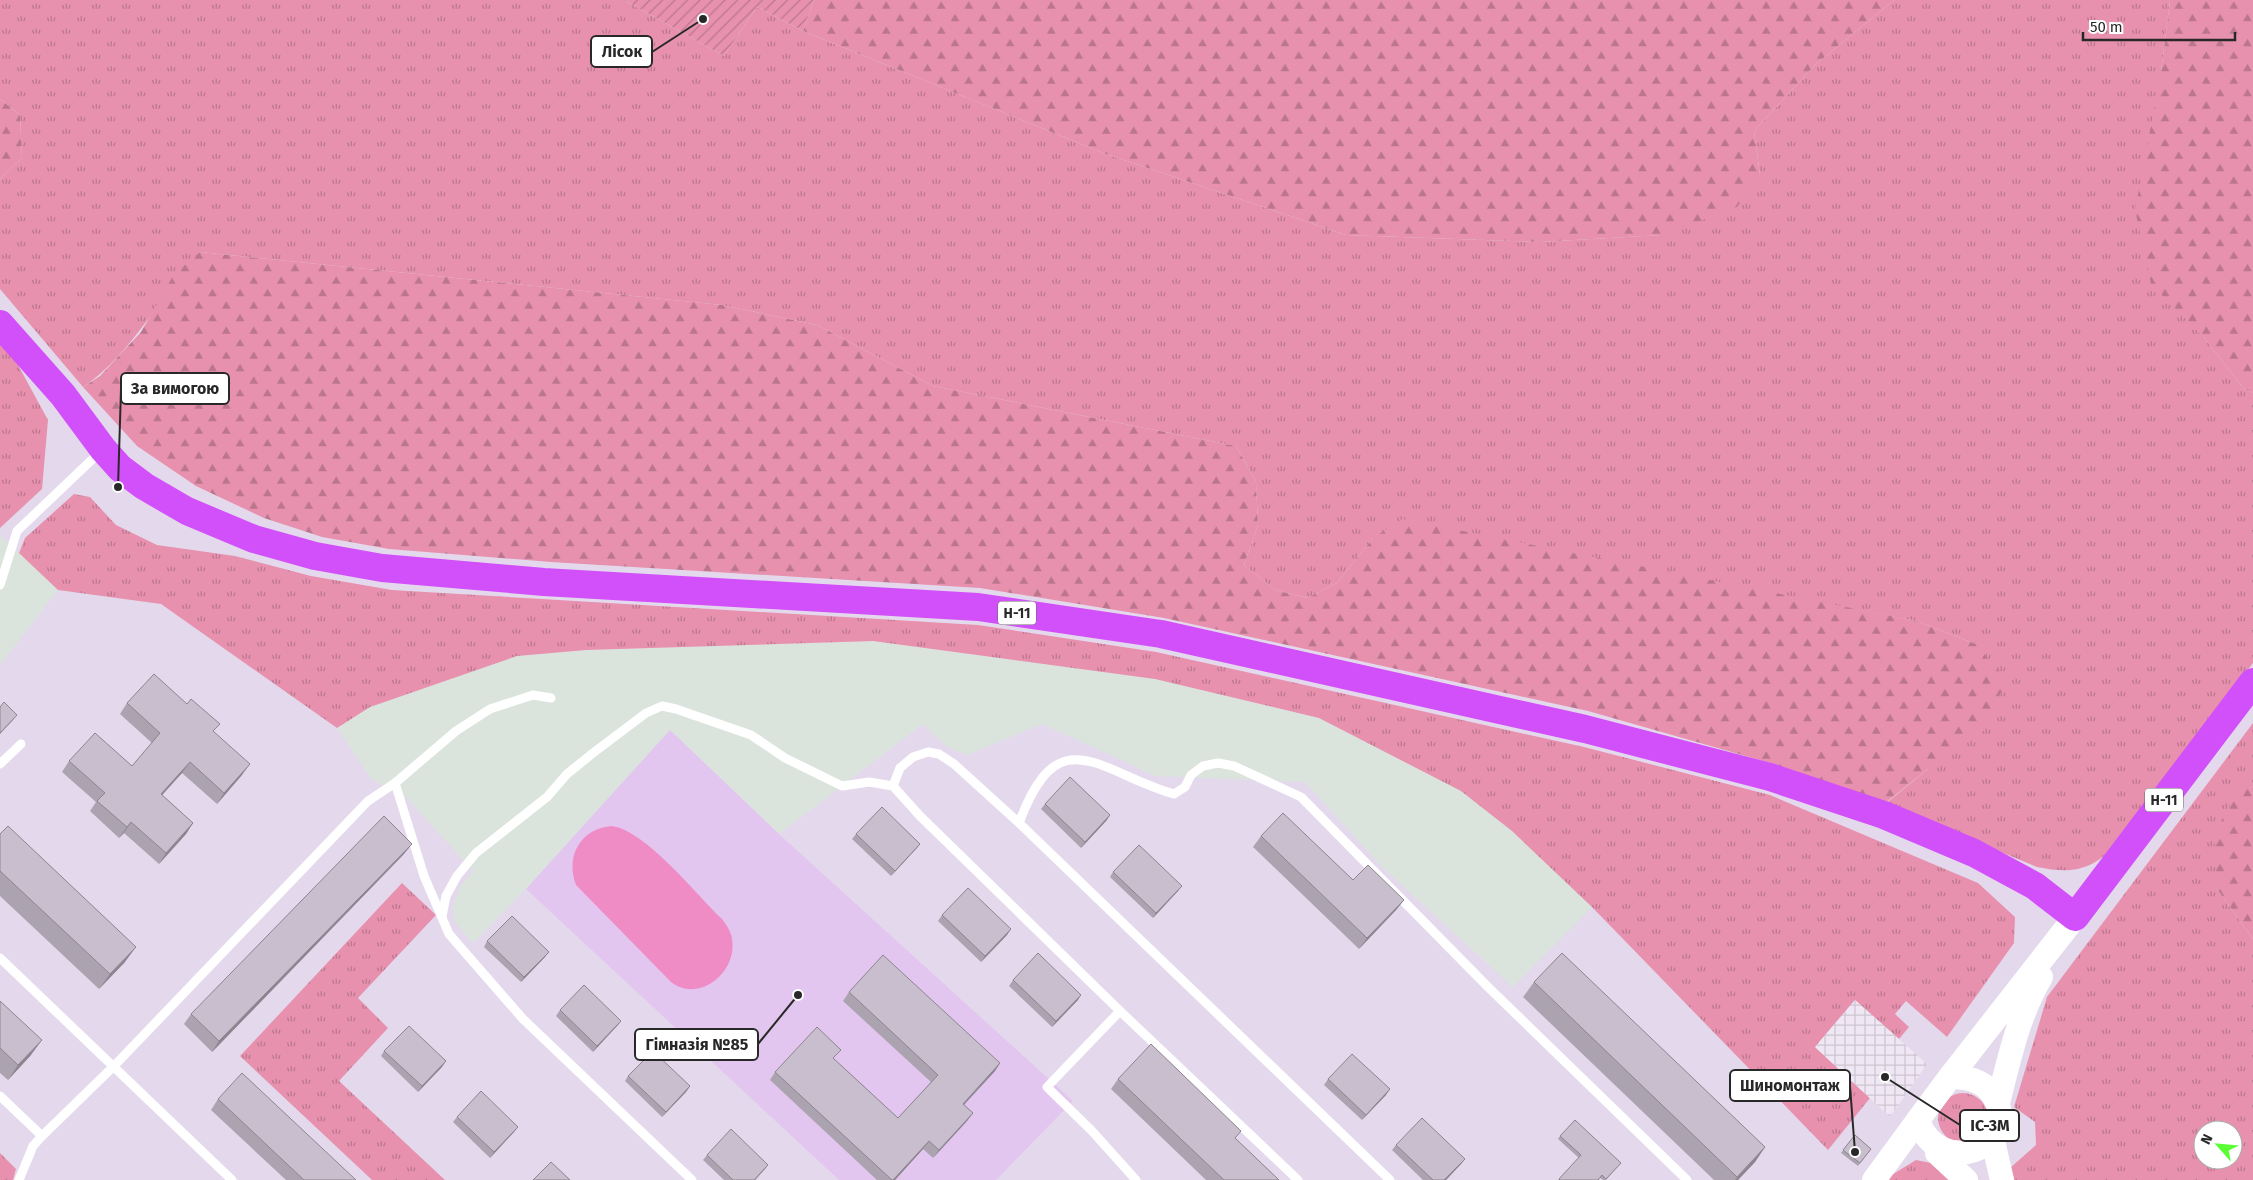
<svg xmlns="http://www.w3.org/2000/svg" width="2253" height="1180" font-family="'Fira Sans',sans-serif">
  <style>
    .industrial { fill: #dae4dd }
    .education { fill: #e2c6ef }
    .grass { fill: url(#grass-tufts); fill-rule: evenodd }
    .forest { fill: url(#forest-firs) }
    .garden { fill: url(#garden-furrows) }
    .pitch { fill: #ef8cc5 }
    .plaza { fill: url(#plaza-grid) }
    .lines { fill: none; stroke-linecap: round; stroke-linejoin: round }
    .service { stroke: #fff; stroke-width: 9 }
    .tertiary { stroke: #fff; stroke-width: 24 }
    .primary { stroke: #d250fa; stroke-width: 28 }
    .wall { fill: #aca3b0 }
    .shaded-wall { fill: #8c8590 }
    .building { fill: #c8becd; stroke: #8c8590 }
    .labels { text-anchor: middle; stroke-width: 4; stroke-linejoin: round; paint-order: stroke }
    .shield { fill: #fff; stroke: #686868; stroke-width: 1 }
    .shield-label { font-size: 14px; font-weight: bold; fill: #282828 }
    .leader { fill: none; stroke: #282828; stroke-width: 2 }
    .callout-dot { fill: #282828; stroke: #fff; stroke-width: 2 }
    .callout { fill: #fff; stroke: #282828; stroke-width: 2 }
    .callout-label { font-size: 16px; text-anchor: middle; font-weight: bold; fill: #282828 }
  </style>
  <defs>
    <pattern id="grass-tufts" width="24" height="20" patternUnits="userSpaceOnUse" patternTransform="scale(1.25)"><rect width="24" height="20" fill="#e791ae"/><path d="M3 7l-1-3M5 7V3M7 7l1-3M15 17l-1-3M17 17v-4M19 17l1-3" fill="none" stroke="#bb768e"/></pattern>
    <pattern id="forest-firs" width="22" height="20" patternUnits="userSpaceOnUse" patternTransform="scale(1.25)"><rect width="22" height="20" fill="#e791ae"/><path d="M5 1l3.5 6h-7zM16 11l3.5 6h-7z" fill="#bb768e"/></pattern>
    <pattern id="garden-furrows" width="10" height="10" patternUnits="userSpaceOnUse" patternTransform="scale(1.25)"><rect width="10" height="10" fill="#e791ae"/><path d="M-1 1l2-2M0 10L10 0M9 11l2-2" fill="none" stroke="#bb768e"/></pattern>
    <pattern id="plaza-grid" width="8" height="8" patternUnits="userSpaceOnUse" patternTransform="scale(1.25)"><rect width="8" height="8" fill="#efe7f4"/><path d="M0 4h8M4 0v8" fill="none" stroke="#cdc6d1"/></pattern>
  </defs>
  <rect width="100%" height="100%" fill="#e4d9ec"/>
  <g class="industrial">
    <polygon points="0,535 58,590 0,665"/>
    <polygon points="873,641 1155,679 1319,718 1461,791 1512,831 1592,907 1513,987 1382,867 1305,782 1156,776 1042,724 967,755 947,747 923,724 779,834 670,730 526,889 473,943 455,922 453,906 460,887 473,871 406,797 371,779 337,728 370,707 517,656 586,650"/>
  </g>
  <polygon class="education" points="670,730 779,834 1073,1101 996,1180 839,1180 526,889"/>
  <g class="grass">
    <path d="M0 0H624L724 56 757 7 803 31 1103 153 1346 235 1540 242 1661 235 1760 175 1754 131 1815 65 1894 0H2170L2161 72 2204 338 2244 389 2253 393V663L2116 845C2091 871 2071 874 2037 867L1885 804 1928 769 1976 644 1917 621 1822 603 1373 538 1337 583 1307 598 1275 590 1244 565 1258 525 1256 482 1236 446 933 386 817 325 722 305 200 252C186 270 170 288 157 307 135 337 114 366 83 387L0 289V179L22 158 20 115 0 99Z"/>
    <polygon points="0,341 12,354 48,420 42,489 0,528"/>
    <polygon points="74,494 90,497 116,525 157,545 235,556 311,576 392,590 978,625 1156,652 1584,747 1770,795 1978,883 2015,917 2014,943 1947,1037 1906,1001 1895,1014 1909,1027 1899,1039 1855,1000 1815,1047 1870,1098 1828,1150 1592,907 1512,831 1461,791 1319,718 1155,679 873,641 586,650 517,656 370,707 337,728 161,604 58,590 19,553 25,538"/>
    <path d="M2253 723V787L2239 790 2217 889 2253 939V1180H2013L2010 1168 2036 1145 2035 1122 2014 1107 2047 997ZM2203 1130H2233V1160H2203Z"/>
    <polygon points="402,883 436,915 358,998 388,1028 339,1081 445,1180 372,1180 240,1056"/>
    <circle cx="1963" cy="1118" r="25"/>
    <polygon points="0,1153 16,1169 13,1180 0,1180"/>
    <polygon points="1916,1160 1936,1164 1952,1180 1887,1180 1890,1176"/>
  </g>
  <g class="forest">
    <polygon points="814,0 1894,0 1815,65 1754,131 1760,175 1737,207 1662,235 1540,242 1346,235 1103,153 803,31"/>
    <polygon points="2170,0 2253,0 2253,393 2244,389 2204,338 2151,284 2135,210 2161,72"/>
    <polygon points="0,99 20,115 22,158 0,179"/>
    <polygon points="200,252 722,305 817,325 933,386 1236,446 1256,482 1258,525 1244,565 1275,590 1307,598 1337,583 1373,538 1402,519 1917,621 1976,644 2006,681 1982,733 1928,769 1884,804 1770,763 1588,711 1164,618 980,588 551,562 389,549 322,537 264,518 196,486 137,446 83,387 100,376 141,332 174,274"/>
    <polygon points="2253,787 2253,939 2217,889 2214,834 2239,789"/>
  </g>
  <polygon class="garden" points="624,0 814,0 803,31 757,7 724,56"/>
  <path class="pitch" d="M612 826C646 831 695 893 721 918 726 924 731 931 732 939 738 971 700 1004 671 982L576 885C565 856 581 828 612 826Z"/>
  <polygon class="plaza" points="1855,1000 1927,1064 1890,1117 1815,1047"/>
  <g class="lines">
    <g class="service">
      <polyline points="0,585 17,531 101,451"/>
      <polyline points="0,764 21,744"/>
      <polyline points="395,783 424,876 449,934 523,1019 692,1180"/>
      <polyline points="893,786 900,768 913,757 928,752 939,754 954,764 1019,823 1390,1180"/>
      <path d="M1019 823C1059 716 1098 772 1174 794L1185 787 1191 775 1203 766 1218 763 1234 766 1301 797 1488 987 1687 1180"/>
      <polyline points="442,916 446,896 457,876 476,853 547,797 567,774 593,753 646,713 662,706 676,709 751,735 785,758 842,786 869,782 893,786 920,816 1120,1011 1298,1180"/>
      <polyline points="0,958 232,1180"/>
      <polyline points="1120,1011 1047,1087 1092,1131 1136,1180"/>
      <polyline points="0,1096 42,1136"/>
      <polyline points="19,1180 33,1146 42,1136 114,1066 368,801 395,783 456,731 490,709 533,695 551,698"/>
    </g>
    <g class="tertiary">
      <path d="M1950 1077C1967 1077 1983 1080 1993 1095 2025 1148 1938 1180 1918 1120Z"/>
      <polyline points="1950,1077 2075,917"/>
      <path d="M1998 1103C2009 1060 2018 1016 2041 977"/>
      <polyline points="1993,1141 2002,1180"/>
      <polyline points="1937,1153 1966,1180"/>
      <polyline points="1874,1180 1918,1120"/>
    </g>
    <polyline class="primary" points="0,324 63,395 103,449 120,468 144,486 187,511 254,539 315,556 382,568 544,582 978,607 1161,634 1585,729 1770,777 1884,815 1974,853 2035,886 2075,917 2253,682"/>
  </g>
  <g class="wall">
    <polygon points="127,703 214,732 242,775 217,804 182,773 162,795 193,823 186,834 159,864 124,833 119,838 90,811 96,802 62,772 69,761 132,766 152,743 120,714"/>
    <polygon points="1045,804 1107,820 1081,848 1041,809"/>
    <polygon points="0,834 125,962 99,989 0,896"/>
    <polygon points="856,834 920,844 916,849 891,876 852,839"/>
    <polygon points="1261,836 1353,880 1404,900 1396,910 1359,949 1253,847"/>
    <polygon points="404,854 212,1052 184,1024 191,1014"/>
    <polygon points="1113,872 1178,891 1153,918 1110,877"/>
    <polygon points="942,915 1007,935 981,962 938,921"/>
    <polygon points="487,941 545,957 521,982 484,947"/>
    <polygon points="1013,980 1078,1000 1052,1027 1009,986"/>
    <polygon points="1534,982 1765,1147 1755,1162 1738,1180 1714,1180 1523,997"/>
    <polygon points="849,992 1000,1063 995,1071 964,1105 973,1113 967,1121 933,1158 923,1149 895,1180 877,1180 770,1080 775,1072 834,1059 898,1118 931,1082 843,1001"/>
    <polygon points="0,1001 31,1055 8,1080 0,1073"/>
    <polygon points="560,1010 621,1021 617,1026 593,1052 556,1016"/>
    <polygon points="384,1051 442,1067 418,1092 381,1056"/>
    <polygon points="628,1076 690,1086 686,1092 662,1117 625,1081"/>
    <polygon points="1118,1079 1236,1139 1279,1180 1206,1180 1111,1089"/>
    <polygon points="1328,1079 1386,1095 1362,1120 1324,1085"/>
    <polygon points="218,1099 356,1180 286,1180 211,1110"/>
    <polygon points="457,1117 514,1132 490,1158 453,1122"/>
    <polygon points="1855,1135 1871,1149 1858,1166 1841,1153"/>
    <polygon points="1560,1136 1621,1163 1606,1180 1603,1180 1600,1178 1598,1180 1558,1180 1579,1158 1558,1139"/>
    <polygon points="1396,1145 1465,1159 1461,1164 1446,1180 1423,1180 1392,1150"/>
    <polygon points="707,1155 768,1165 764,1170 755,1180 724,1180 703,1160"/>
  </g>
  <g class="shaded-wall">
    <polygon points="17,715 13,720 0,734 0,733"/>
    <polygon points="190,762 182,773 153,805 161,794"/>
    <polygon points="250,764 242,775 217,804 224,793"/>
    <polygon points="1110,815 1107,820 1081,848 1085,842"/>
    <polygon points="131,822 124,833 119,838 127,827"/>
    <polygon points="193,823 186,834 159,864 166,853"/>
    <polygon points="412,844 404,854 212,1052 219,1041"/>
    <polygon points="920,844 916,849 891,876 895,871"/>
    <polygon points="1182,886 1178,891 1153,918 1156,913"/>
    <polygon points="1404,900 1396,910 1359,949 1367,938"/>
    <polygon points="1011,929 1007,935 981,962 985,956"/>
    <polygon points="136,947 125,962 99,989 110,974"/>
    <polygon points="549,952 545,957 521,982 524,977"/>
    <polygon points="1081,995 1078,1000 1052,1027 1056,1021"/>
    <polygon points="621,1021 617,1026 593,1052 597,1046"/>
    <polygon points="42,1040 31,1055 8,1080 18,1065"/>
    <polygon points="446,1061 442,1067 418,1092 422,1086"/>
    <polygon points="1000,1063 995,1071 957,1112 963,1104"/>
    <polygon points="690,1086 686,1092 662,1117 666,1112"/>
    <polygon points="1390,1089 1386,1095 1362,1120 1366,1115"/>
    <polygon points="973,1113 967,1121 933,1158 939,1150"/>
    <polygon points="518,1127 514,1132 490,1158 494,1152"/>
    <polygon points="929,1141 923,1149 895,1180 893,1180"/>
    <polygon points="1765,1147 1755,1162 1738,1180 1735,1180"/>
    <polygon points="1465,1159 1461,1164 1446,1180 1444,1180"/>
    <polygon points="768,1165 764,1170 755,1180 754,1180"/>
  </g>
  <g class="building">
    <polygon points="154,674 187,704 191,699 220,724 213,731 250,764 224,793 190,762 161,794 193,823 166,853 131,822 127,827 97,801 105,793 69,761 95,733 132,766 160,733 127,703"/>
    <polygon points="4,702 17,715 0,733 0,707"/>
    <polygon points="1070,777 1110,815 1085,842 1045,804"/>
    <polygon points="882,807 920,844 895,871 856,834"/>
    <polygon points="1283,813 1353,880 1368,865 1404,900 1367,938 1261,836"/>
    <polygon points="384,816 412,844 219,1041 191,1014"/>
    <polygon points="8,826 136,947 110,974 0,871 0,834"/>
    <polygon points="1139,845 1182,886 1156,913 1113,872"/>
    <polygon points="968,888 1011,929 985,956 942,915"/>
    <polygon points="512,916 549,952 524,977 487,941"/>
    <polygon points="1038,953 1081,995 1056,1021 1013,980"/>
    <polygon points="1562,953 1765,1147 1737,1177 1534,982"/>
    <polygon points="883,955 1000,1063 963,1104 973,1113 939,1150 929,1141 893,1180 892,1180 775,1072 817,1027 841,1050 833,1058 898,1118 938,1075 849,992"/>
    <polygon points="584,985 621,1021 597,1046 560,1010"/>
    <polygon points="0,1001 42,1040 18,1065 0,1048"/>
    <polygon points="409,1026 446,1061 422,1086 384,1051"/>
    <polygon points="1151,1044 1241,1131 1235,1138 1279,1180 1224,1180 1118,1079"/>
    <polygon points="653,1051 690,1086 666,1112 628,1076"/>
    <polygon points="1352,1054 1390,1089 1366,1115 1328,1079"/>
    <polygon points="242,1073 356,1180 304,1180 218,1099"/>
    <polygon points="481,1091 518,1127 494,1152 457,1117"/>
    <polygon points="1422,1118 1465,1159 1444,1180 1433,1180 1396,1145"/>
    <polygon points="1575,1120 1621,1163 1606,1179 1602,1175 1598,1180 1560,1180 1559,1179 1581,1155 1560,1136"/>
    <polygon points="731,1129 768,1165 754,1180 733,1180 707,1155"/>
    <polygon points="1855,1135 1871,1149 1860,1163 1843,1150"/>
    <polygon points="551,1162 570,1180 533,1180"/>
  </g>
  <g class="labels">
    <g class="shield">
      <rect x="998" y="601.5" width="38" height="23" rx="4"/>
      <rect x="2145" y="788.5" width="38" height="23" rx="4"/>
    </g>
    <g class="shield-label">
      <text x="1017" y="618">Н-11</text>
      <text x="2164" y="805">Н-11</text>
    </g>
  </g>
  <path class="leader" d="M703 19L652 52M118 487L121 389M798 995L758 1044M1855 1152L1850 1086M1885 1077L1960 1125"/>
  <g class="callout-dot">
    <circle cx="703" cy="19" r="5"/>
    <circle cx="118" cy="487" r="5"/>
    <circle cx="798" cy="995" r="5"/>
    <circle cx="1855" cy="1152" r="5"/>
    <circle cx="1885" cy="1077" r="5"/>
  </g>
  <g class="callout">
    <rect x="591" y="36" width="61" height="31" rx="5"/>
    <rect x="121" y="373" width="108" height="31" rx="5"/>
    <rect x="635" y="1029" width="123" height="31" rx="5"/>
    <rect x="1730" y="1070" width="120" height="31" rx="5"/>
    <rect x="1960" y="1110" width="59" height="31" rx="5"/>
  </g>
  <g class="callout-label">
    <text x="622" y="57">Лісок</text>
    <text x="175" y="394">За вимогою</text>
    <text x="697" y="1050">Гімназія №85</text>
    <text x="1790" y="1091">Шиномонтаж</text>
    <text x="1990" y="1131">ІС-3М</text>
  </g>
  <g transform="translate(2218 1145) rotate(297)"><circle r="24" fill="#ffffff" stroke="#a9a9a9"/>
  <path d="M0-4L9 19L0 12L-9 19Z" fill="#59ff33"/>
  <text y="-8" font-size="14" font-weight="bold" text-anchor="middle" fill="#282828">N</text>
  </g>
  <path d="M2083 32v8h152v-8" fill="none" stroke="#282828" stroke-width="2.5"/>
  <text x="2090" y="32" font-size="15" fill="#282828" stroke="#ffffff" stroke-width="4" paint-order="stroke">50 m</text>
</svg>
